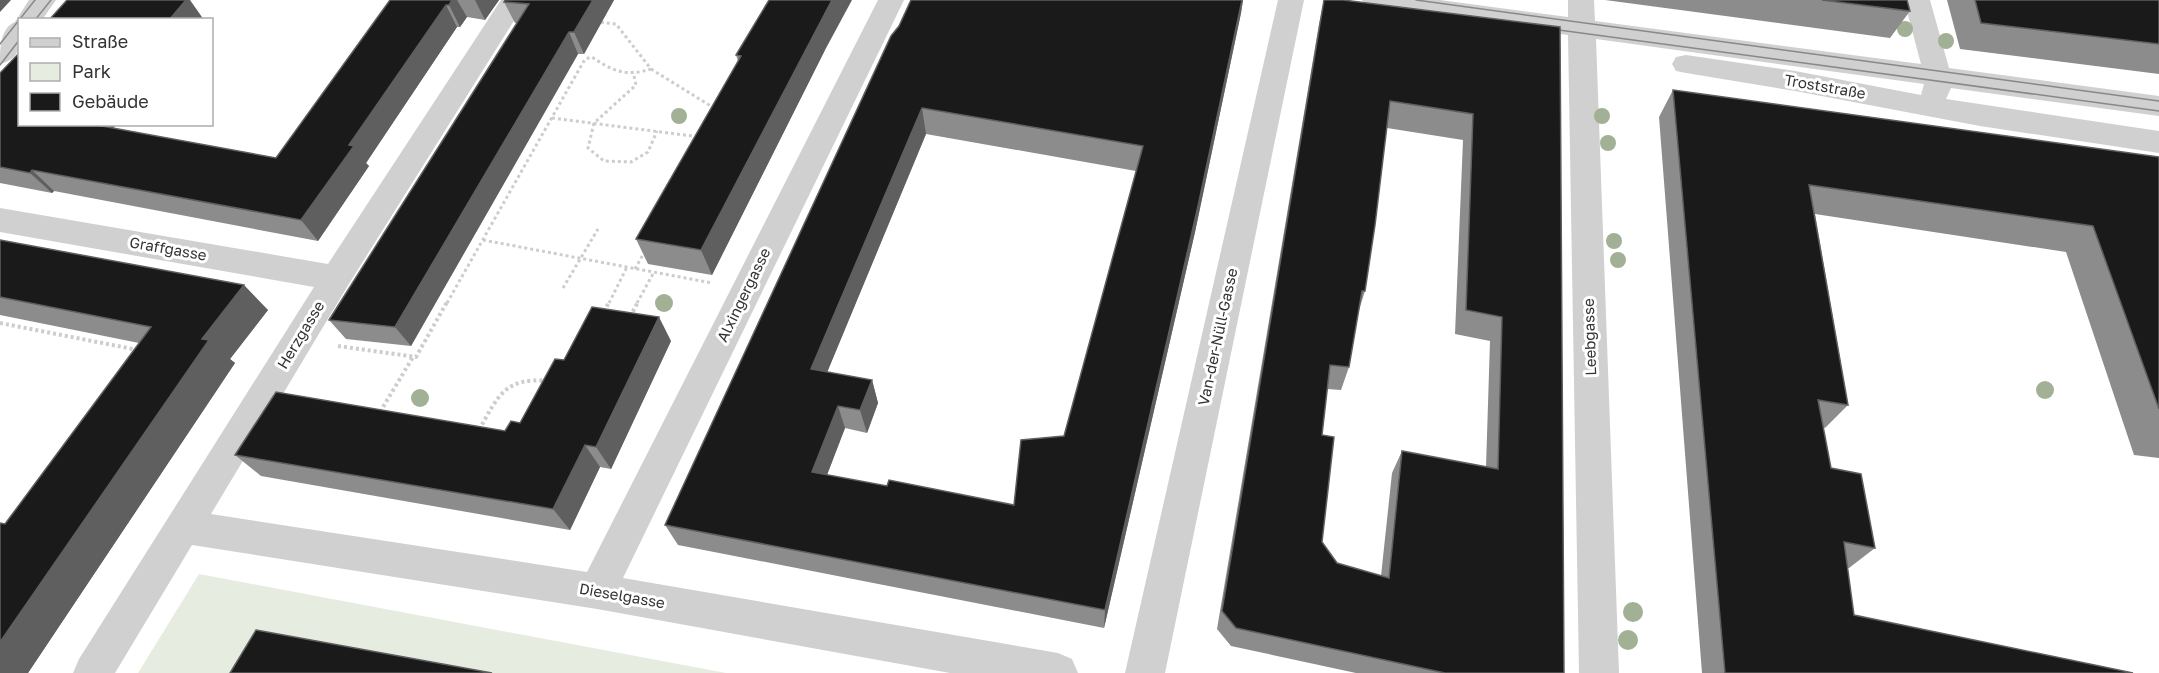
<svg xmlns="http://www.w3.org/2000/svg" width="2159" height="673" font-family="'Golos Text',sans-serif">
  <style>
    .green { fill: #e6ecdf }
    .lines { fill: none; stroke-linecap: round; stroke-linejoin: round }
    .path-far1 { stroke: #cdcdcd; stroke-width: 3; stroke-dasharray: 3 3; stroke-linecap: butt }
    .path { stroke: #cdcdcd; stroke-width: 4; stroke-dasharray: 3 3; stroke-linecap: butt }
    .minor { fill: #d0d0d0; fill-rule: evenodd }
    .tram { stroke: #888; stroke-width: 1.5 }
    .tree { fill: #a2b095 }
    .wall { fill: #8c8c8c; fill-rule: evenodd }
    .shaded-wall { fill: #5f5f5f }
    .building { fill: #1a1a1a; stroke: #5f5f5f; stroke-width: 1.5; fill-rule: evenodd }
    .labels { text-anchor: middle; stroke-width: 6; stroke-linejoin: round; paint-order: stroke }
    .street-label { font-size: 15px; fill: #333; stroke: #fff }
  </style>
  <rect width="100%" height="100%" fill="#fff"/>
  <polygon class="green" points="199,574 726,673 138,673"/>
  <g class="lines">
    <g class="path-far1">
      <polyline points="651,69 714,108"/>
      <polyline points="634,76 636,85 594,123 588,148 604,161 631,162 648,152 657,131"/>
      <polyline points="552,118 700,137"/>
      <polyline points="483,240 712,283"/>
      <polyline points="635,269 645,251"/>
      <polyline points="563,288 598,229"/>
      <path d="M447 303 585 59 592 57C612 71 627 77 651 69L616 24 598 22"/>
      <polyline points="609,303 627,267"/>
      <polyline points="637,303 654,272"/>
    </g>
    <g class="path">
      <polyline points="604,312 609,302"/>
      <polyline points="630,317 638,302"/>
      <polyline points="0,323 138,350"/>
      <polyline points="338,346 416,357 447,302"/>
      <polyline points="380,412 413,357"/>
      <path d="M479 430C498 396 505 377 548 381"/>
    </g>
    <g class="minor">
      <path d="M29 0H56L42 20H20C20 40 24 58 0 64 0 49 0 28 15 22Z"/>
      <polygon points="501,0 527,0 347,287 211,514 587,572 878,0 904,0 623,578 1058,653 1072,659 1078,673 950,673 597,609 192,545 115,673 73,673 79,659 314,287 0,232 0,208 328,264"/>
      <polygon points="1278,0 1304,0 1165,673 1125,673"/>
      <polygon points="1362,0 1440,0 1568,17 1568,0 1594,0 1595,21 1921,64 1904,0 1930,0 1949,68 2159,96 2159,116 1951,88 1946,99 2159,131 2159,153 1980,126 1795,91 1686,73 1676,71 1672,64 1676,57 1686,55 1795,71 1921,95 1924,84 1596,39 1619,673 1579,673 1568,35 1375,9 1366,6"/>
    </g>
    <g class="tram">
      <polyline points="1416,0 2159,101"/>
      <polyline points="35,20 51,0"/>
      <polyline points="1544,28 2159,111"/>
      <polyline points="0,44 35,0"/>
      <polyline points="0,65 20,39"/>
    </g>
  </g>
  <g class="tree">
    <circle cx="1905" cy="29" r="8"/>
    <circle cx="1946" cy="41" r="8"/>
    <circle cx="679" cy="116" r="8"/>
    <circle cx="1602" cy="116" r="8"/>
    <circle cx="1608" cy="143" r="8"/>
    <circle cx="1614" cy="241" r="8"/>
    <circle cx="1618" cy="260" r="8"/>
    <circle cx="664" cy="303" r="9"/>
    <circle cx="2045" cy="390" r="9"/>
    <circle cx="420" cy="398" r="9"/>
    <circle cx="1633" cy="612" r="10"/>
    <circle cx="1628" cy="640" r="10"/>
  </g>
  <g class="wall">
    <polygon points="390,0 499,0 485,20 467,17 460,27 457,27 366,163 369,166 318,241 54,191 52,193 0,183 0,73 117,124 113,128 276,158"/>
    <polygon points="614,0 584,54 578,54 411,346 346,339 329,320 517,23 515,23 504,2"/>
    <path d="M911 0H1243L1241 13 1195 232 1104 628 678 545 665 525ZM926 134 1136 171 1064 436 1014 505 887 486 827 475 845 428 867 433 878 403 872 380 827 372Z"/>
    <path d="M1324 0 1560 27 1564 673H1356L1231 646 1217 629 1319 24ZM1387 128 1463 140 1455 334 1490 341 1486 467 1402 451 1392 473 1381 576 1337 563 1322 542V435L1327 389 1341 390 1349 367 1358 313 1365 291Z"/>
    <polygon points="1605,0 1907,0 1910,11 1890,38"/>
    <polygon points="1947,0 2159,0 2159,74 1960,49"/>
    <polygon points="825,50 712,275 648,264 636,239 738,61 736,55"/>
    <polygon points="1673,90 2159,157 2159,458 2134,455 2066,252 1815,214 1848,405 1825,428 1823,427 1831,468 1875,548 1849,568 1847,568 1854,615 2133,673 1702,673 1659,117"/>
    <polygon points="0,240 268,310 230,359 235,363 28,673 0,673 5,524 139,343 0,315"/>
    <polygon points="671,341 611,469 600,467 570,530 261,476 235,455 505,431 520,423 564,360"/>
  </g>
  <g class="shaded-wall">
    <polygon points="0,0 11,0 0,12"/>
    <polygon points="186,0 190,0 204,20 169,20"/>
    <polygon points="452,0 457,0 467,17 460,27 449,5"/>
    <polygon points="475,0 499,0 485,20"/>
    <polygon points="593,0 614,0 584,54 574,32"/>
    <polygon points="832,0 852,0 825,50 712,275 701,250"/>
    <polygon points="1242,0 1243,0 1241,13 1195,232 1104,628 1105,610"/>
    <polygon points="446,5 457,27 366,163 369,166 318,241 301,220 349,145"/>
    <polygon points="569,32 578,54 411,346 395,327"/>
    <polygon points="922,108 926,134 819,392 811,369"/>
    <polygon points="81,124 117,124 99,143"/>
    <polygon points="32,170 54,191 52,193 30,173"/>
    <polygon points="244,285 268,310 230,359 235,363 28,673 0,673 0,642 202,339"/>
    <polygon points="659,317 671,341 611,469 596,447"/>
    <polygon points="872,380 878,403 867,433 860,410"/>
    <polygon points="838,406 845,428 820,493 812,472"/>
    <polygon points="585,445 600,467 570,530 553,509"/>
  </g>
  <g class="building">
    <polygon points="67,0 186,0 169,20 49,20"/>
    <polygon points="390,0 452,0 449,5 446,5 349,145 354,146 301,220 32,170 30,173 0,167 0,73 20,52 20,124 91,124 276,158"/>
    <polygon points="505,0 593,0 574,32 569,32 395,327 329,320 529,4 504,2"/>
    <polygon points="769,0 832,0 701,250 636,239 741,56 736,55"/>
    <path d="M911 0H1242L1198 206 1105 610 665 525 891 36 899 26ZM922 108 1143 146 1064 436 1021 440 1014 505 889 480 887 486 812 472 838 406 860 410 872 380 811 369Z"/>
    <path d="M1324 0H1343L1560 27 1564 673H1445L1236 628 1222 611ZM1390 101 1473 114 1466 310 1502 317 1498 469 1402 451 1389 578 1337 563 1322 542 1334 437 1322 435 1330 365 1349 367 1362 291H1365L1375 225Z"/>
    <polygon points="1822,0 1907,0 1910,11"/>
    <polygon points="1975,0 2159,0 2159,44 1981,23"/>
    <polygon points="1673,90 2159,157 2159,409 2093,226 1809,185 1848,405 1818,400 1831,468 1861,474 1875,548 1844,542 1854,615 2133,673 1725,673"/>
    <polygon points="0,240 244,285 202,339 209,340 0,642 0,523 5,524 151,327 0,297"/>
    <polygon points="592,307 659,317 596,447 585,445 553,509 235,455 276,392 505,431 511,421 520,423 555,359 564,360"/>
    <polygon points="256,630 492,673 230,673"/>
  </g>
  <g class="labels">
    <g class="street-label">
      <text transform="translate(1825 87) rotate(10)" y="5">Troststraße</text>
      <text transform="translate(168 249) rotate(10)" y="5">Graffgasse</text>
      <text transform="translate(744 295) rotate(-64)" y="5">Alxingergasse</text>
      <text transform="translate(301 335) rotate(-59)" y="5">Herzgasse</text>
      <text transform="translate(1218 337) rotate(-78)" y="5">Van-der-Nüll-Gasse</text>
      <text transform="translate(1590 337) rotate(-92)" y="5">Leebgasse</text>
      <text transform="translate(622 596) rotate(10)" y="5">Dieselgasse</text>
    </g>
  </g>
  <rect x="18" y="18" width="195" height="108" fill="#ffffff" stroke="#adadad" stroke-width="1.5"/>
  <rect x="30" y="38" width="30" height="9" fill="#d0d0d0" stroke="#adadad" stroke-width="1.5"/>
  <text x="72" y="48" font-size="18" fill="#333333">Straße</text>
  <rect x="30" y="63" width="30" height="18" fill="#e6ecdf" stroke="#adadad" stroke-width="1.5"/>
  <text x="72" y="78" font-size="18" fill="#333333">Park</text>
  <rect x="30" y="93" width="30" height="18" fill="#1a1a1a" stroke="#adadad" stroke-width="1.5"/>
  <text x="72" y="108" font-size="18" fill="#333333">Gebäude</text>
</svg>
